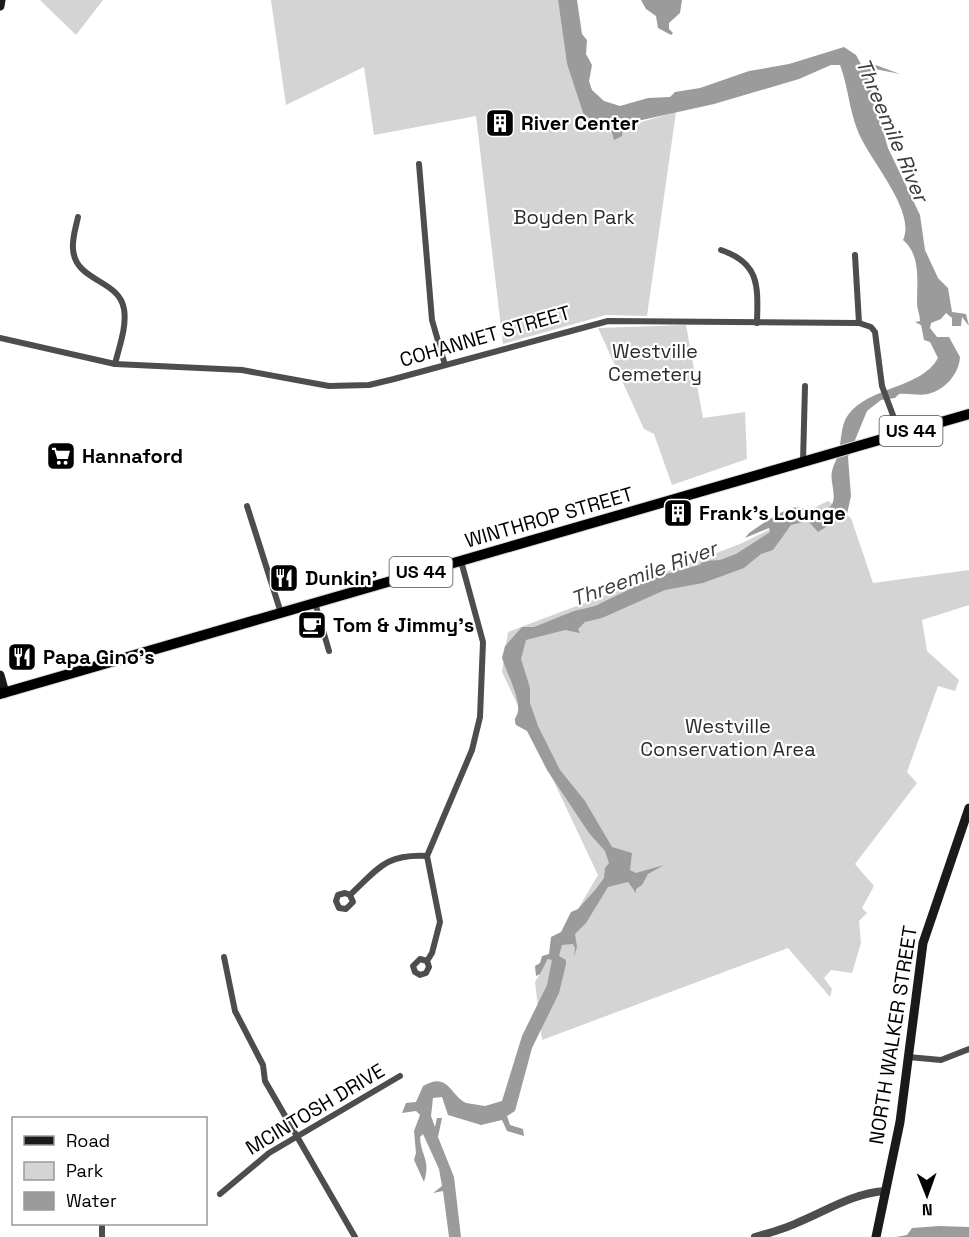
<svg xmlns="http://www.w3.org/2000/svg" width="969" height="1237" font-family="'Space Grotesk',sans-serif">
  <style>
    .green { fill: #d4d4d4 }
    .water { fill: #9b9b9b }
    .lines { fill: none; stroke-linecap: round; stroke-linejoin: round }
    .trunk-casing { stroke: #dbdbdb; stroke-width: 12 }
    .minor { stroke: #4d4d4d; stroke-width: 6 }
    .tertiary { stroke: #4d4d4d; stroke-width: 8 }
    .secondary { stroke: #1a1a1a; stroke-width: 9 }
    .trunk { stroke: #000; stroke-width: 10 }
    .labels { text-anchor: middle; stroke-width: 4.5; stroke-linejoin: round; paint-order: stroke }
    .shield { fill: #fff; stroke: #4c4c4c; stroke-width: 1.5 }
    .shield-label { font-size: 18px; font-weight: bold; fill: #000 }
    .poi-label { font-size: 20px; font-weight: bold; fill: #000; stroke: #fff; text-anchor: start }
    .park-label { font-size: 20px; fill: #2b2b2b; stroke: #fff }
    .street-label { font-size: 20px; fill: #000; stroke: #fff }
    .water-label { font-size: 21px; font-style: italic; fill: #3c3c3c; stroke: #fff }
  </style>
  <rect width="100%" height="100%" fill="#fff"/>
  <g class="green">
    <polygon points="40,0 103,0 76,35"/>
    <polygon points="271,0 558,0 567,64 584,116 611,125 610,131 676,112 647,316 606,315 503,344 476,116 374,135 364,67 286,105"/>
    <polygon points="686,325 703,418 745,412 747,459 672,485 654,434 644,429 598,328"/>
    <polygon points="828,501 851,518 873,583 969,570 969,605 922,620 927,651 959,680 955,691 938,686 907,772 917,783 855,864 874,886 862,908 867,913 859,921 861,943 852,973 831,970 824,978 832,989 830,997 788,948 542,1040 535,982 598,875 502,672 508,632 740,544"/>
  </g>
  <g class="water">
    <path d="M558 0H577L582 34 587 40 586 54 592 65 589 81 592 90 604 101 620 106 648 98 670 97 675 92 700 88 749 71 789 64 844 47 856 55 863 68 873 64 900 74 875 69 867 75 888 148 920 215 925 250 938 278 948 288 952 312 966 314 969 326 962 317 961 326H952V318L946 313 941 319 931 323 930 328 937 337H949L960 357C959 374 945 390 928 394 918 396 909 393 899 394L895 398 881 400 867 411 848 457 851 496 847 514 818 532 808 521 791 525 773 550 761 554 744 568 703 583 665 590 602 618 585 622 578 629 580 633 565 630 526 640 521 659 530 688V703L538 726 560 770 585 801 612 847 632 853 630 870 636 873 664 865 648 874 642 885 636 889V893L628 882 608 887 586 923 575 934 577 947 574 957 575 948 573 944 562 945 559 956 566 960V964L559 993 532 1048 515 1111 507 1116 510 1125 523 1129 524 1136 507 1131 502 1120 481 1125 448 1115 442 1097 433 1098 431 1116 435 1127 437 1118H442L438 1137 454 1177 461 1237H449L443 1191 433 1193 442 1186 439 1169 423 1134 420 1137C421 1157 431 1159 424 1182L414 1160 416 1153 414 1131 420 1115 416 1111 402 1113 406 1103 416 1102 423 1086C448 1071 450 1095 466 1103L485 1106 502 1101 522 1036 547 985 552 960 548 959 540 974 536 976 535 966 540 963 542 956 549 954 551 937 561 932 571 912 578 909 595 890 604 878 605 868 609 863 605 851 589 833 547 770 527 731 516 725C513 717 517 718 518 711 520 697 506 671 502 658L505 646 522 627H534L574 611 595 606 655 577 699 565 704 561 720 560 736 554 770 532 769 528 745 538 749 533C760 525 781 511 792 508 804 505 817 517 828 509 840 500 829 483 832 471 833 465 837 460 838 454 842 441 840 426 848 415 869 386 921 389 938 358L930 342 924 340 921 325 915 322 920 321C920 315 917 309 917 303 917 281 921 255 903 240 917 210 867 158 857 129 849 108 848 86 840 65H831L799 79 714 104 633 122 623 126 622 136 614 140 610 125 584 116 567 64Z"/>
    <polygon points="641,0 682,0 680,13 669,23 669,29 673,33 671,35 658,28 656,16 646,9"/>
    <polygon points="939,1226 969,1227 969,1237 896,1237 907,1235 912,1228"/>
  </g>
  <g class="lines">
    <g class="trunk-casing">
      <polyline id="trunk" points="0,694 969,414"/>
    </g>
    <g class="minor">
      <polyline points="419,164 432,320 445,365"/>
      <path d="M78 217C76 227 72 238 73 249 75 282 119 279 124 309 127 327 119 347 115 364"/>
      <path d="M721 250C760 263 758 286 757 323"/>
      <polyline points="855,255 859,323"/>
      <polyline points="0,338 115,364 242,370 329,386 369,385 394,379 608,321 859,323 871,327 875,332 882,386 900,434"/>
      <polyline points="803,462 805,386"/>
      <polyline points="247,506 281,613"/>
      <polyline points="315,603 329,651"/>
      <path d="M350 895 345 893 338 895 336 901 339 908 346 909 353 902 350 895C379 868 385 854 427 856"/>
      <polyline points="224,957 235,1011 263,1065 265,1081 355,1237"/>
      <polyline points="427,961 429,967 426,973 420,975 415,972 413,966 420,959 427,961 432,953 440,922 427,856 472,750 480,717 483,642 461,561"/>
      <polyline points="908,1057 941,1060 969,1049"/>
      <polyline points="220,1194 269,1153 400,1076"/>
      <polyline points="102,1224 102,1237"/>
    </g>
    <path class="tertiary" d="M755 1237C769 1233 785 1229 799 1222 828 1210 853 1193 886 1191"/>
    <g class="secondary">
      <polyline points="0,6 1,0"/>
      <polyline points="0,675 5,693"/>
      <polyline points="876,1237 900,1122 923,943 969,808"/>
    </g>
    <use href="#trunk" class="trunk"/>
  </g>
  <defs>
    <g id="building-square" transform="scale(1.5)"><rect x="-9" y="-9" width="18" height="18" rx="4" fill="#000" stroke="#fff"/><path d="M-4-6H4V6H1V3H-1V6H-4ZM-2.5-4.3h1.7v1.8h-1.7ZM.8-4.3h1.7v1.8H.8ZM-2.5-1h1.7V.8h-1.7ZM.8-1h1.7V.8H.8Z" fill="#fff"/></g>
    <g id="supermarket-square" transform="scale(1.5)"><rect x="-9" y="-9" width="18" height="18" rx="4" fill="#000" stroke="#fff"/><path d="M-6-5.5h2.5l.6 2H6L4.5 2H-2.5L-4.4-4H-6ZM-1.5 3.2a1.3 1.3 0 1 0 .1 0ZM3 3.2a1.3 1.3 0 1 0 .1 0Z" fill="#fff"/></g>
    <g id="restaurant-square" transform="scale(1.5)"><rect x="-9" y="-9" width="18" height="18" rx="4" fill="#000" stroke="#fff"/><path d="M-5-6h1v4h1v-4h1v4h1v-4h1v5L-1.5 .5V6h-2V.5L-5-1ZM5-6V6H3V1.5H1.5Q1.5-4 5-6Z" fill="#fff"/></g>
    <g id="cafe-square" transform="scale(1.5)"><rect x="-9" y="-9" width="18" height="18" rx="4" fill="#000" stroke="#fff"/><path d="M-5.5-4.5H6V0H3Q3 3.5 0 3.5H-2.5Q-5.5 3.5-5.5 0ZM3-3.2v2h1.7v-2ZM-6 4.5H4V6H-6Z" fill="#fff"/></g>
  </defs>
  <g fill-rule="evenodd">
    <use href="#building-square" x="500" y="123"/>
    <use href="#supermarket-square" x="61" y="456"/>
    <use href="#building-square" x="678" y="513"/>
    <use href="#restaurant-square" x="284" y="578"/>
    <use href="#cafe-square" x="312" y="625"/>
    <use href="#restaurant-square" x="22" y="657"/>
  </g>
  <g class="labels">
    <g class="shield">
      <rect x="879.5" y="416" width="63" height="30" rx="4.5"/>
      <rect x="389.5" y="557" width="63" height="30" rx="4.5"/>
    </g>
    <g class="shield-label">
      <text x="911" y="437">US 44</text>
      <text x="421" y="578">US 44</text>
    </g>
    <g class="poi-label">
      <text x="521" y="130">River Center</text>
      <text x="82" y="463">Hannaford</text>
      <text x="699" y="520">Frank's Lounge</text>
      <text x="305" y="585">Dunkin'</text>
      <text x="333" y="632">Tom &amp; Jimmy's</text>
      <text x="43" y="664">Papa Gino's</text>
    </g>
    <g class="park-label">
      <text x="574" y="224">Boyden Park</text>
      <text x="655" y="358">Westville<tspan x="655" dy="23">Cemetery</tspan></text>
      <text x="728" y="733">Westville<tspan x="728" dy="23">Conservation Area</tspan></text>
    </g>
    <g class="street-label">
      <text transform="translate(485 336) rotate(-16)" y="7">COHANNET STREET</text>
      <text transform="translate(549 517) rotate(-16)" y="7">WINTHROP STREET</text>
      <text transform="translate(893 1035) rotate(-81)" y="7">NORTH WALKER STREET</text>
      <text transform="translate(315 1109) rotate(-31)" y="7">MCINTOSH DRIVE</text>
    </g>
    <g class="water-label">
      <text transform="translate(892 130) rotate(67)" y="7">Threemile River</text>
      <text transform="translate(644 574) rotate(-20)" y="7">Threemile River</text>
    </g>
  </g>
  <rect x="12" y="1117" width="195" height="108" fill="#ffffff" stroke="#999999" stroke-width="1.5"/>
  <rect x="24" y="1136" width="30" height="9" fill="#1a1a1a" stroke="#999999" stroke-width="1.5"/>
  <text x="66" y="1147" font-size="18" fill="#000000">Road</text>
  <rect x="24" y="1162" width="30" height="18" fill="#d4d4d4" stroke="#999999" stroke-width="1.5"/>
  <text x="66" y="1177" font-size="18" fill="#000000">Park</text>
  <rect x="24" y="1192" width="30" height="18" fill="#9b9b9b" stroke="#999999" stroke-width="1.5"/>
  <text x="66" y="1207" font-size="18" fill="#000000">Water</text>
  <g transform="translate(927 1195) rotate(179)" stroke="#ffffff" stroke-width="4.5" paint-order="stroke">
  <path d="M0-4.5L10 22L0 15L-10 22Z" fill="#000000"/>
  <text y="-9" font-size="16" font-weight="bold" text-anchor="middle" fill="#000000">N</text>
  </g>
</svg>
